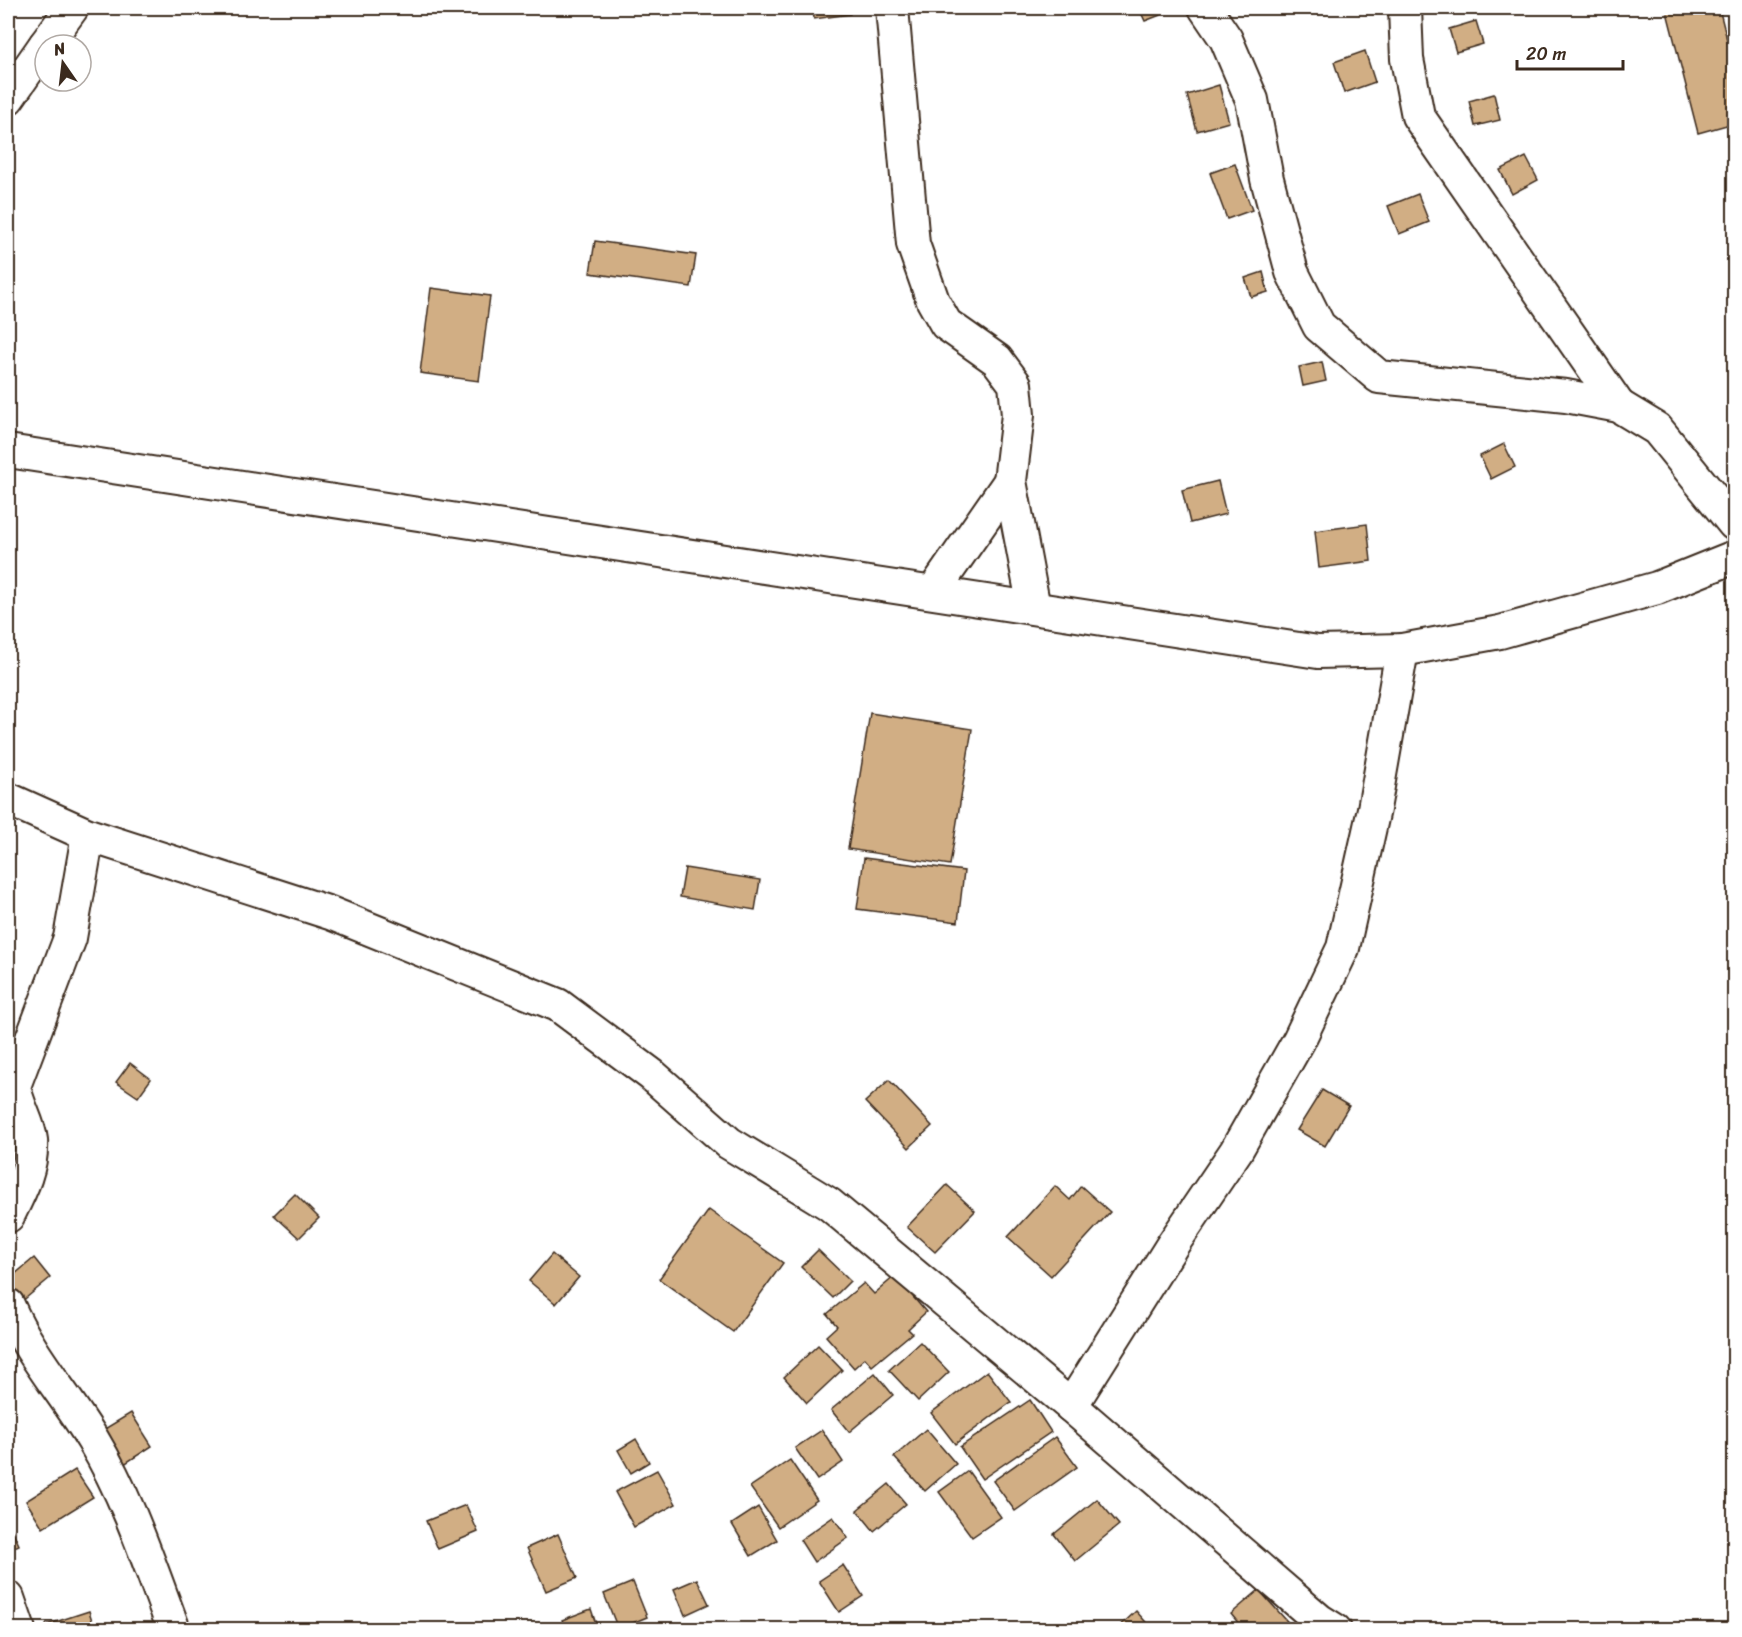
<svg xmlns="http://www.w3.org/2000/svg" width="1742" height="1637" font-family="Sriracha,sans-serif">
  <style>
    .building { fill: #d1ae84; stroke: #3b2a1e; stroke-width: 1.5 }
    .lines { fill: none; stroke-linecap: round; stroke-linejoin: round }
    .street-casing { stroke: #3b2a1e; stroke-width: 36 }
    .street { stroke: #fff; stroke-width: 32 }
  </style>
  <rect width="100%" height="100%" fill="#fff"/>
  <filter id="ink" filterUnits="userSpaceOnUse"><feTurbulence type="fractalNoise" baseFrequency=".0167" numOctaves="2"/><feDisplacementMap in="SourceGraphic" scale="12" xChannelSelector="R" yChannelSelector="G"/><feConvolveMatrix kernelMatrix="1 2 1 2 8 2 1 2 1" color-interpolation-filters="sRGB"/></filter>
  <g filter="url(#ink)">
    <g class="building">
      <polygon points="813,8 849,8 850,14 814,19"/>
      <polygon points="1139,8 1172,8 1173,10 1145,21"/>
      <polygon points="1666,8 1719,8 1734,67 1734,123 1698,133"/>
      <polygon points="1476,21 1483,44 1456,52 1449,29"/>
      <polygon points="1365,51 1375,82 1344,93 1334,62"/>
      <polygon points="1219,85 1229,122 1197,131 1187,95"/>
      <polygon points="1494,94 1500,120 1475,126 1469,101"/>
      <polygon points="1526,157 1538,180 1512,194 1500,170"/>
      <polygon points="1235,164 1252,210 1227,219 1210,173"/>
      <polygon points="1418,194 1429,222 1399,234 1388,206"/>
      <polygon points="595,241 696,255 691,287 590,273"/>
      <polygon points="1263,272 1268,292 1251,297 1245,278"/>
      <polygon points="431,288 490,296 479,381 420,373"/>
      <polygon points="1322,362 1326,381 1303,386 1299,367"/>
      <polygon points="1504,444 1515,467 1491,479 1480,456"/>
      <polygon points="1218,481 1226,514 1190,523 1182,490"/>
      <polygon points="1367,524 1371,561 1319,568 1315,531"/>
      <polygon points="870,713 972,729 950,865 848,849"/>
      <polygon points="864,858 964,871 958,922 857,909"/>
      <polygon points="685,868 760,880 755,910 680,897"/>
      <polygon points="130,1063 151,1079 138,1097 116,1082"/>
      <polygon points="889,1080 932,1126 909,1148 865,1102"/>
      <polygon points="1322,1090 1349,1106 1325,1146 1297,1130"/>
      <polygon points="947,1185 975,1211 935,1252 907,1227"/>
      <polygon points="1055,1186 1070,1200 1081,1186 1110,1212 1051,1276 1008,1237"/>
      <polygon points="295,1194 319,1218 299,1238 274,1215"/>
      <polygon points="709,1210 783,1263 733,1332 659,1279"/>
      <polygon points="818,1250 850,1281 833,1298 801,1267"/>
      <polygon points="552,1254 579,1277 556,1304 529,1281"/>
      <polygon points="34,1258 50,1278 20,1303 8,1288 8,1280"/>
      <polygon points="895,1276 926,1312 908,1329 912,1333 872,1366 865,1358 854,1368 826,1336 837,1326 827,1314 864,1283 874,1294"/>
      <polygon points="920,1342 949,1372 918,1401 889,1370"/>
      <polygon points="818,1345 842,1370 807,1403 784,1377"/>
      <polygon points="987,1371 1011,1402 955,1444 931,1413"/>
      <polygon points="875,1373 893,1395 849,1432 831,1410"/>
      <polygon points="1030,1400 1051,1432 982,1479 960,1447"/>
      <polygon points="131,1413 152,1446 115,1470 93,1436"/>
      <polygon points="926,1429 956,1464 925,1491 894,1457"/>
      <polygon points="822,1430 843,1462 817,1480 795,1448"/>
      <polygon points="1055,1437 1077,1467 1015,1511 993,1481"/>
      <polygon points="636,1439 649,1462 631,1473 618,1450"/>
      <polygon points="790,1460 817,1500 778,1527 750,1487"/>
      <polygon points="75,1470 93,1497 43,1528 26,1501"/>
      <polygon points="657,1470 676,1504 634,1527 615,1492"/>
      <polygon points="968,1471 1001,1517 972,1537 939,1492"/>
      <polygon points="889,1484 906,1504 874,1531 857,1510"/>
      <polygon points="1097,1499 1119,1525 1075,1561 1054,1534"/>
      <polygon points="466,1505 478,1532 438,1549 426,1521"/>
      <polygon points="758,1507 777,1540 751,1556 732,1524"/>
      <polygon points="833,1517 848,1538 814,1562 800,1540"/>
      <polygon points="8,1521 19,1545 8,1550"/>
      <polygon points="558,1534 577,1578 546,1591 527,1548"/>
      <polygon points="843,1565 863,1596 839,1612 819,1581"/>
      <polygon points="697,1579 709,1604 685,1615 674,1589"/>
      <polygon points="633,1582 647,1617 618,1629 604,1594"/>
      <polygon points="1259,1590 1294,1629 1293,1630 1244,1630 1231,1614"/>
      <polygon points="591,1609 598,1630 566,1630 562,1620"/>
      <polygon points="89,1611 95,1630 47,1630 46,1625"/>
      <polygon points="1136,1611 1153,1630 1116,1630"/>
    </g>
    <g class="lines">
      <g class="street-casing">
        <g id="street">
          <polyline points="892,8 913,244 933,301 946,324 997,360 1015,384 1018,415 1010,481 1034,608"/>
          <polyline points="1205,8 1226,39 1252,100 1267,179 1292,272 1319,326 1379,377 1566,396 1619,406 1657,429 1734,524"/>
          <polyline points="1405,8 1407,59 1418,116 1619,406"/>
          <polyline points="45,45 72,8"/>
          <polyline points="8,98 45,45"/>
          <polyline points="8,451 1318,652 1402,650 1500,632 1657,588 1734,557"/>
          <polyline points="933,592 1010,481"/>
          <polyline points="8,799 88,835 330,913 558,1005 652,1075 729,1143 829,1204 1071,1406 1319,1620 1335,1630"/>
          <path d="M8 1216C20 1192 33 1168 31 1140 29 1123 17 1105 14 1086L70 938 88 835"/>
          <path d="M8 1305C29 1354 65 1394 93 1440 128 1498 150 1566 174 1630"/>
          <polyline points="1071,1406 1173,1244 1236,1151 1299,1040 1343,948 1374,809 1402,650"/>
          <polyline points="8,1598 19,1630"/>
        </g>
      </g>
      <use href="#street" class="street"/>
    </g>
  </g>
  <rect width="1742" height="1637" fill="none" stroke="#fff" stroke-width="30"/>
  <rect x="15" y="15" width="1712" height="1607" fill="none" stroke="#3b2a1e" stroke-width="2" filter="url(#ink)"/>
  <g transform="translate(63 63) rotate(346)"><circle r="28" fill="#ffffff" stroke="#b1aaa5" stroke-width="1.5"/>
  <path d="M0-4.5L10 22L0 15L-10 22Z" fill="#3b2a1e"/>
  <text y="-9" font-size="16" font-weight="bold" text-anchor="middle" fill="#3b2a1e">N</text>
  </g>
  <path d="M1517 60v9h106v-9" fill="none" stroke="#3b2a1e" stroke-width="3"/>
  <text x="1526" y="60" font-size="18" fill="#3b2a1e" stroke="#ffffff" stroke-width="4.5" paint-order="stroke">20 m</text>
</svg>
